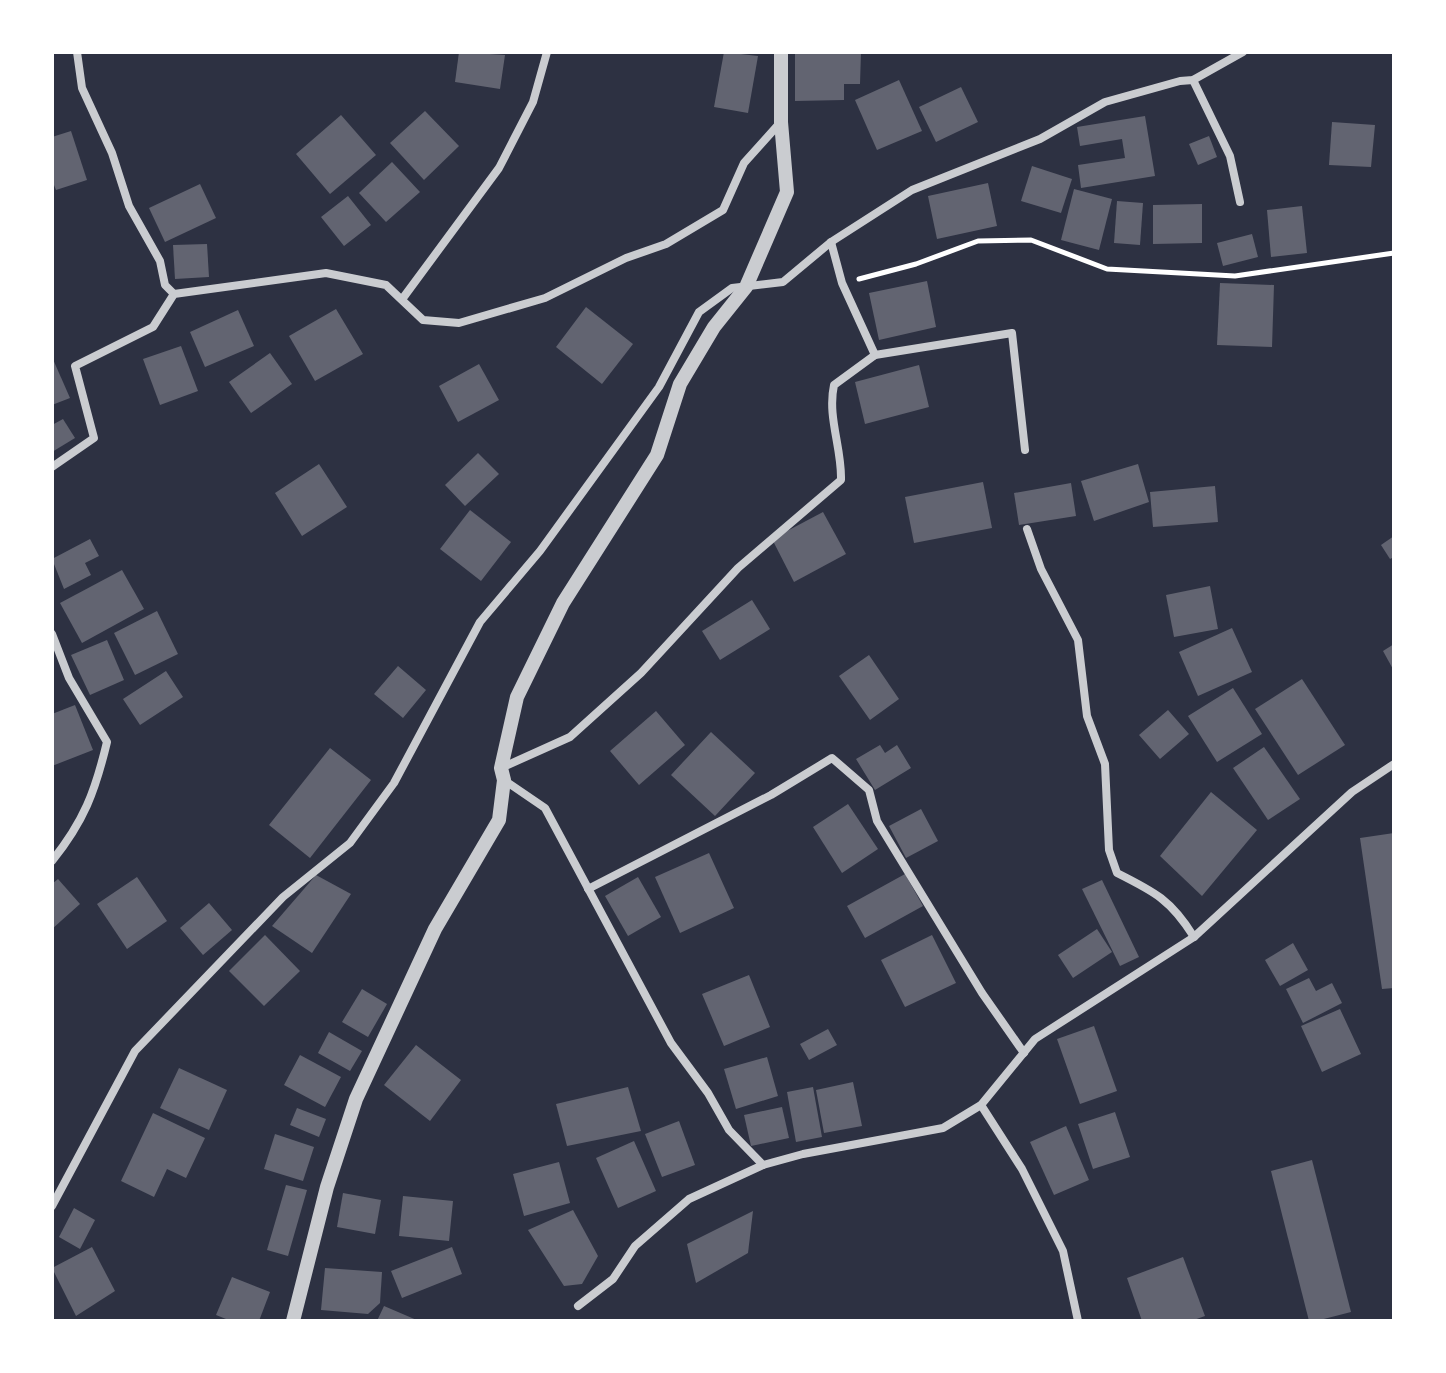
<svg xmlns="http://www.w3.org/2000/svg" width="1446" height="1373" font-family="Poppins,sans-serif">
  <style>
    .building { fill: #626471 }
    .lines { fill: none; stroke-linecap: round; stroke-linejoin: round }
    .path { stroke: #fff; stroke-width: 5 }
    .minor { stroke: #caccd0; stroke-width: 8 }
    .tertiary { stroke: #caccd0; stroke-width: 14 }
  </style>
  <rect width="100%" height="100%" fill="#2d3142"/>
  <g class="building">
    <polygon points="459,52 505,55 500,89 455,82"/>
    <polygon points="724,52 758,56 748,113 714,107"/>
    <polygon points="795,52 861,52 860,84 844,84 844,100 795,101"/>
    <polygon points="899,80 922,131 877,150 855,100"/>
    <polygon points="961,87 978,122 936,142 919,107"/>
    <polygon points="425,111 459,146 424,180 390,143"/>
    <polygon points="341,115 376,155 330,194 296,154"/>
    <polygon points="1145,116 1155,176 1081,188 1078,165 1125,158 1122,139 1080,146 1077,127"/>
    <polygon points="1332,122 1375,125 1371,167 1329,165"/>
    <polygon points="71,131 87,180 56,190 52,180 52,137"/>
    <polygon points="1209,136 1217,157 1198,165 1189,144"/>
    <polygon points="392,162 420,192 386,222 359,193"/>
    <polygon points="1032,166 1072,179 1061,213 1021,201"/>
    <polygon points="988,183 997,226 937,239 928,196"/>
    <polygon points="200,184 216,218 165,242 149,208"/>
    <polygon points="1074,189 1112,199 1099,250 1061,240"/>
    <polygon points="348,196 371,225 344,246 321,217"/>
    <polygon points="1117,201 1143,203 1140,245 1114,243"/>
    <polygon points="1202,204 1202,243 1153,244 1153,205"/>
    <polygon points="1302,206 1307,253 1271,257 1267,210"/>
    <polygon points="1252,234 1258,257 1223,266 1217,243"/>
    <polygon points="207,244 209,277 175,279 173,245"/>
    <polygon points="927,281 936,327 879,340 869,293"/>
    <polygon points="1220,283 1274,285 1272,347 1217,345"/>
    <polygon points="586,307 633,344 602,384 556,347"/>
    <polygon points="336,309 363,354 315,381 289,336"/>
    <polygon points="238,310 254,346 205,367 190,332"/>
    <polygon points="181,346 198,391 160,405 143,359"/>
    <polygon points="270,353 292,384 251,413 229,382"/>
    <polygon points="52,357 70,398 52,405"/>
    <polygon points="479,364 499,400 458,422 439,386"/>
    <polygon points="919,365 929,407 865,424 855,382"/>
    <polygon points="63,419 75,438 52,452 52,425"/>
    <polygon points="478,453 499,474 465,506 445,485"/>
    <polygon points="319,464 347,507 302,536 275,493"/>
    <polygon points="1138,464 1149,502 1094,521 1081,481"/>
    <polygon points="983,482 992,528 914,543 905,497"/>
    <polygon points="1071,483 1076,516 1019,525 1014,493"/>
    <polygon points="1215,486 1218,522 1153,527 1150,492"/>
    <polygon points="470,510 511,542 481,581 440,549"/>
    <polygon points="823,512 846,554 794,582 772,539"/>
    <polygon points="1394,536 1394,557 1390,559 1381,545"/>
    <polygon points="90,539 99,556 85,563 91,575 64,589 52,559"/>
    <polygon points="122,570 144,609 82,643 60,603"/>
    <polygon points="1210,586 1218,629 1174,637 1166,595"/>
    <polygon points="752,600 770,629 720,660 702,631"/>
    <polygon points="157,611 178,654 135,675 114,633"/>
    <polygon points="1232,628 1252,672 1198,696 1179,652"/>
    <polygon points="107,640 124,680 90,695 71,655"/>
    <polygon points="1394,644 1394,671 1383,651"/>
    <polygon points="869,655 899,699 870,720 839,676"/>
    <polygon points="398,666 426,690 403,718 374,694"/>
    <polygon points="166,671 183,697 140,725 123,699"/>
    <polygon points="1302,679 1345,745 1298,775 1255,709"/>
    <polygon points="1233,688 1262,734 1217,762 1188,716"/>
    <polygon points="75,705 93,750 52,766 52,714"/>
    <polygon points="1168,710 1189,734 1160,759 1139,735"/>
    <polygon points="656,711 685,745 639,785 610,751"/>
    <polygon points="711,732 755,773 715,816 671,775"/>
    <polygon points="880,745 885,753 897,745 911,768 875,790 856,759"/>
    <polygon points="1264,747 1300,799 1268,820 1233,768"/>
    <polygon points="330,748 371,780 310,858 269,825"/>
    <polygon points="1211,792 1257,830 1202,896 1160,856"/>
    <polygon points="848,804 878,849 842,873 813,827"/>
    <polygon points="921,809 938,841 906,858 889,826"/>
    <polygon points="1394,833 1394,988 1382,989 1360,838"/>
    <polygon points="709,853 734,908 680,933 655,877"/>
    <polygon points="905,874 923,906 865,938 847,906"/>
    <polygon points="316,875 351,894 312,953 272,926"/>
    <polygon points="137,877 167,921 127,949 97,904"/>
    <polygon points="638,877 661,917 628,936 605,896"/>
    <polygon points="58,879 80,904 52,929 52,884"/>
    <polygon points="1102,880 1139,957 1120,966 1082,889"/>
    <polygon points="209,903 232,930 203,955 180,928"/>
    <polygon points="1097,929 1112,952 1073,978 1058,955"/>
    <polygon points="265,935 300,971 264,1006 229,971"/>
    <polygon points="932,935 956,983 905,1007 881,960"/>
    <polygon points="1293,943 1308,970 1280,986 1265,960"/>
    <polygon points="749,975 770,1027 724,1046 702,994"/>
    <polygon points="1309,978 1316,991 1332,983 1342,1003 1303,1023 1286,989"/>
    <polygon points="362,989 387,1004 368,1037 342,1022"/>
    <polygon points="1340,1009 1361,1054 1322,1072 1301,1026"/>
    <polygon points="1094,1026 1117,1091 1080,1104 1057,1039"/>
    <polygon points="828,1029 837,1045 809,1060 800,1044"/>
    <polygon points="329,1032 362,1051 350,1071 318,1053"/>
    <polygon points="416,1045 461,1080 430,1121 384,1085"/>
    <polygon points="300,1055 341,1077 325,1107 284,1085"/>
    <polygon points="767,1057 778,1096 736,1109 724,1069"/>
    <polygon points="179,1068 227,1090 209,1130 160,1108"/>
    <polygon points="853,1082 862,1126 824,1133 816,1090"/>
    <polygon points="628,1087 641,1131 567,1146 556,1104"/>
    <polygon points="813,1087 822,1137 796,1142 787,1092"/>
    <polygon points="782,1107 789,1138 751,1146 744,1115"/>
    <polygon points="297,1108 326,1119 319,1137 290,1125"/>
    <polygon points="1115,1112 1130,1157 1093,1169 1078,1124"/>
    <polygon points="153,1113 205,1138 186,1178 167,1169 154,1197 121,1181"/>
    <polygon points="679,1121 695,1165 662,1177 645,1134"/>
    <polygon points="1066,1126 1089,1180 1054,1195 1030,1142"/>
    <polygon points="275,1134 314,1147 303,1181 264,1169"/>
    <polygon points="634,1141 656,1191 618,1208 596,1158"/>
    <polygon points="1312,1160 1351,1312 1316,1321 1309,1321 1271,1171"/>
    <polygon points="559,1162 570,1203 524,1216 513,1174"/>
    <polygon points="286,1185 307,1190 288,1256 267,1250"/>
    <polygon points="343,1193 381,1200 375,1234 337,1227"/>
    <polygon points="403,1196 453,1201 449,1241 399,1236"/>
    <polygon points="74,1208 95,1220 80,1249 59,1237"/>
    <polygon points="573,1210 598,1256 582,1284 564,1286 528,1230"/>
    <polygon points="753,1211 748,1253 696,1283 687,1244"/>
    <polygon points="92,1247 115,1291 76,1316 52,1268"/>
    <polygon points="452,1247 462,1274 402,1298 391,1271"/>
    <polygon points="1183,1257 1205,1316 1191,1321 1142,1321 1127,1278"/>
    <polygon points="325,1268 382,1272 380,1303 368,1314 321,1310"/>
    <polygon points="232,1277 270,1292 259,1321 231,1321 216,1315"/>
    <polygon points="384,1306 419,1321 377,1321"/>
  </g>
  <g class="lines">
    <polyline class="path" points="859,279 916,264 978,241 1031,240 1107,269 1235,276 1394,253"/>
    <g class="minor">
      <polyline points="77,52 82,88 112,153 129,206 160,261 165,285 174,294"/>
      <polyline points="1193,80 1230,156 1240,202"/>
      <polyline points="831,242 842,283 875,355"/>
      <polyline points="403,298 499,168 533,102 547,52"/>
      <polyline points="52,467 94,438 75,366 153,327 174,294 326,273 386,285 423,320 459,323 545,298 626,258 666,244 723,210 744,163 779,124"/>
      <path d="M1027 529 1041 569 1078 640 1087 716 1105 764 1109 850 1117 873C1155 892 1171 900 1194 937"/>
      <path d="M52 634 69 678 107 742C95 792 84 821 52 861"/>
      <path d="M501 768 570 737 641 673 738 568 841 480C842 448 827 417 834 385L875 355 1012 333 1025 450"/>
      <polyline points="504,780 545,808 671,1043 708,1093 729,1130 763,1165 803,1154 943,1128 981,1105 1035,1039 1194,937 1352,792 1394,764"/>
      <polyline points="588,889 771,795 832,758 869,790 877,821 982,993 1024,1053"/>
      <polyline points="981,1105 1022,1169 1063,1251 1078,1321"/>
      <polyline points="52,1206 135,1051 283,897 350,843 394,783 480,622 540,551 659,387 699,312 732,288 783,282 831,242 912,190 1040,139 1105,102 1180,81 1193,80 1243,52"/>
      <polyline points="578,1306 613,1279 635,1246 689,1199 763,1165"/>
    </g>
    <polyline class="tertiary" points="293,1321 327,1187 356,1099 435,929 499,820 504,780 501,768 517,697 563,603 657,455 680,384 714,327 746,287 787,192 781,122 781,52"/>
  </g>
  <rect width="1446" height="1373" fill="none" stroke="#ffffff" stroke-width="108"/>
</svg>
